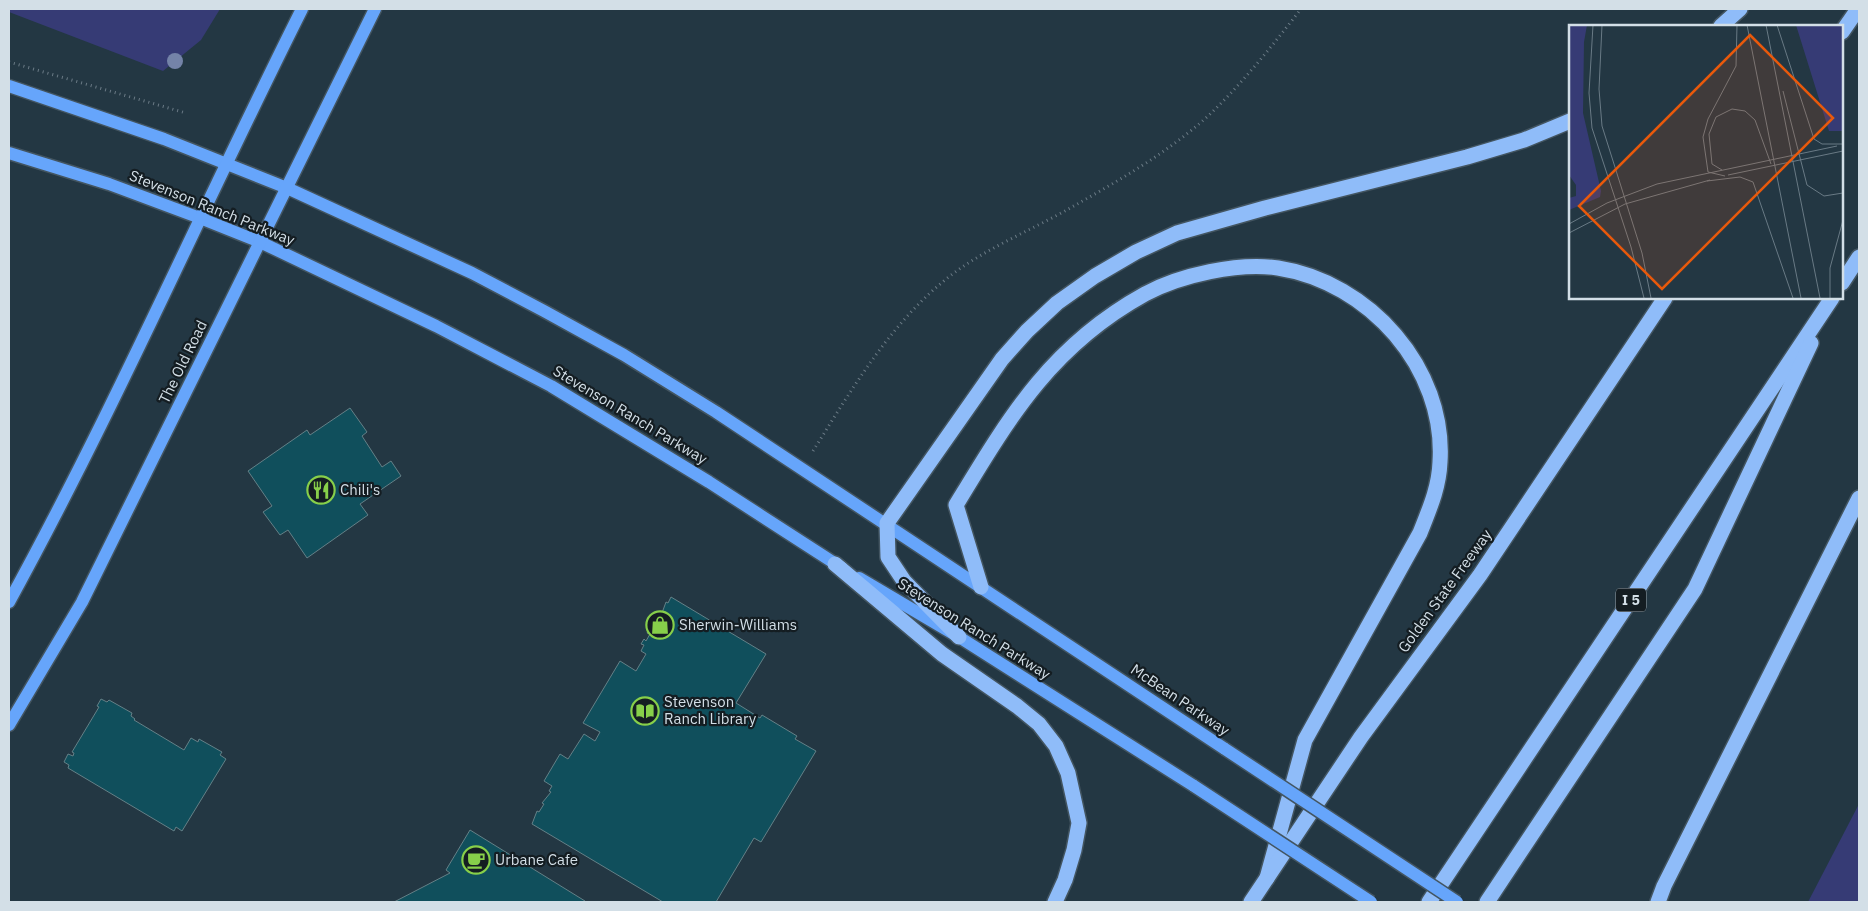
<svg xmlns="http://www.w3.org/2000/svg" width="1868" height="911" font-family="'IBM Plex Sans',sans-serif">
  <style>
    .green { fill: #363b75 }
    .building { fill: #104f5c; stroke: #648087 }
    .lines { fill: none; stroke-linecap: round; stroke-linejoin: round }
    .major-casing { stroke: #435561; stroke-width: 15 }
    .highway-casing { stroke: #435561; stroke-width: 18 }
    .path { stroke: #6b7b86; stroke-width: 3; stroke-dasharray: 1 4; stroke-linecap: butt }
    .major { stroke: #66a5fb; stroke-width: 12 }
    .highway { stroke: #8fbcf9; stroke-width: 15 }
    .major-bridge-casing { stroke: #435561; stroke-width: 15; stroke-linecap: butt }
    .major-bridge { stroke: #66a5fb; stroke-width: 12 }
    .tree { fill: #7483a8 }
    .labels { text-anchor: middle; stroke-width: 4.5; stroke-linejoin: round; paint-order: stroke }
    .shield { fill: #141d22; stroke: #9aa5ac; stroke-width: 1 }
    .shield-label { font-size: 14px; font-weight: bold; fill: #d3dfe7 }
    .street-label { font-size: 15px; fill: #d3dfe7; stroke: #141d22 }
    .poi-label { font-size: 15px; fill: #d3dfe7; stroke: #141d22; text-anchor: start }
    .inset-road { fill: none; stroke: #697a85; stroke-width: 1 }
    .view { fill: #e8590c; fill-opacity: 0.15; stroke: #e8590c; stroke-width: 2.5 }
    .inset-edge { fill: none; stroke: #d3dfe7; stroke-width: 2.5 }
  </style>
  <rect width="100%" height="100%" fill="#233743"/>
  <g class="green">
    <polygon points="9,9 220,9 201,40 163,71 9,12"/>
    <polygon points="1859,804 1859,902 1808,902"/>
  </g>
  <g class="building">
    <polygon points="350,408 367,432 362,436 382,467 391,461 401,476 360,504 368,515 307,558 288,530 280,535 263,512 272,506 248,471 307,430 310,435"/>
    <polygon points="671,597 766,654 736,703 760,718 762,715 797,736 795,739 816,751 761,842 754,838 716,902 663,902 532,824 537,811 539,812 544,804 542,803 551,792 549,791 552,786 544,781 560,754 568,759 584,734 595,741 600,732 583,723 620,661 636,671 646,654 641,651 644,645 641,644 644,639 646,641 650,634 647,633 660,612 662,613 666,602 668,603"/>
    <polygon points="101,699 107,702 109,700 132,713 131,716 135,719 134,720 184,750 191,738 198,742 199,739 222,752 220,755 226,759 182,831 176,827 174,831 68,768 69,765 64,762 68,754 73,756 74,753 72,752 99,707 97,706"/>
    <polygon points="470,830 585,901 584,902 394,902 450,873 446,870"/>
  </g>
  <g class="lines">
    <g class="major-casing">
      <g id="major">
        <polyline points="9,86 164,139 287,188 472,273 544,311 624,355 716,412 1225,749"/>
        <polyline points="9,153 109,184 200,218 260,242 436,326 551,386 709,482 842,568"/>
        <polyline points="859,578 959,637 1194,786"/>
        <path d="M9 602C115 409 203 206 302 9"/>
        <polyline points="9,725 82,602 375,9"/>
      </g>
    </g>
    <g class="highway-casing">
      <g id="highway">
        <polyline points="1721,26 1740,9"/>
        <polyline points="1842,32 1858,9"/>
        <polyline points="1842,283 1859,257"/>
        <polyline points="835,564 942,654 1017,706 1039,724 1056,746 1068,773 1079,823 1074,850 1065,880 1055,902"/>
        <path d="M981 587 956 505C1010 416 1051 346 1145 294 1180 275 1239 262 1278 268 1369 282 1446 368 1440 462 1439 488 1429 510 1420 533L1305 740 1267 878"/>
        <polyline points="959,637 904,581 888,557 887,523 1002,359 1027,331 1057,303 1095,276 1136,252 1177,233 1265,208 1467,157 1524,140 1570,121"/>
        <polyline points="1251,902 1361,737 1480,575 1665,298"/>
        <polyline points="1429,902 1832,298"/>
        <polyline points="1487,902 1695,589 1811,343"/>
        <polyline points="1658,902 1664,886 1859,498"/>
      </g>
    </g>
    <g class="path">
      <polyline points="9,62 186,113"/>
      <path d="M813 451C852 389 891 322 950 276 986 248 1032 230 1072 207 1118 181 1167 153 1207 117 1242 84 1272 46 1301 9"/>
    </g>
    <use href="#major" class="major"/>
    <use href="#highway" class="highway"/>
    <g class="major-bridge-casing">
      <g id="major-bridge">
        <polyline points="1225,749 1457,902"/>
        <polyline points="1194,786 1371,902"/>
      </g>
    </g>
    <use href="#major-bridge" class="major-bridge"/>
  </g>
  <circle class="tree" cx="175" cy="61" r="8"/>
  <defs>
    <g id="restaurant-ring" transform="scale(1.4375)"><circle r="9.5" fill="#141d22" stroke="#87cf4a" stroke-width="1.5"/><path d="M-5-6h1v4h1v-4h1v4h1v-4h1v5L-1.5 .5V6h-2V.5L-5-1ZM5-6V6H3V1.5H1.5Q1.5-4 5-6Z" fill="#87cf4a"/></g>
    <g id="shop-ring" transform="scale(1.4375)"><circle r="9.5" fill="#141d22" stroke="#87cf4a" stroke-width="1.5"/><path d="M-5-2.5h2.3a2.7 3.5 0 0 1 5.4 0H5L5.5 6h-11ZM-1.5-2.5h3a1.5 2.3 0 0 0-3 0Z" fill="#87cf4a"/></g>
    <g id="library-ring" transform="scale(1.4375)"><circle r="9.5" fill="#141d22" stroke="#87cf4a" stroke-width="1.5"/><path d="M-6-4Q-3-5.5-.7-3.5V5Q-3 3-6 4ZM6-4Q3-5.5 .7-3.5V5Q3 3 6 4Z" fill="#87cf4a"/></g>
    <g id="cafe-ring" transform="scale(1.4375)"><circle r="9.5" fill="#141d22" stroke="#87cf4a" stroke-width="1.5"/><path d="M-5.5-4.5H6V0H3Q3 3.5 0 3.5H-2.5Q-5.5 3.5-5.5 0ZM3-3.2v2h1.7v-2ZM-6 4.5H4V6H-6Z" fill="#87cf4a"/></g>
  </defs>
  <g fill-rule="evenodd">
    <use href="#restaurant-ring" x="321" y="490"/>
    <use href="#shop-ring" x="660" y="625"/>
    <use href="#library-ring" x="645" y="711"/>
    <use href="#cafe-ring" x="476" y="860"/>
  </g>
  <g class="labels">
    <rect class="shield" x="1616" y="588.5" width="30" height="23" rx="4"/>
    <g class="shield-label">
      <text x="1631" y="605">I 5</text>
    </g>
    <g class="street-label">
      <text transform="translate(212 208) rotate(22)" y="5">Stevenson Ranch Parkway</text>
      <text transform="translate(183 362) rotate(-64)" y="5">The Old Road</text>
      <text transform="translate(630 415) rotate(31)" y="5">Stevenson Ranch Parkway</text>
      <text transform="translate(1445 591) rotate(-54)" y="5">Golden State Freeway</text>
      <text transform="translate(974 629) rotate(32)" y="5">Stevenson Ranch Parkway</text>
      <text transform="translate(1180 700) rotate(34)" y="5">McBean Parkway</text>
    </g>
    <g class="poi-label">
      <text x="340" y="495">Chili's</text>
      <text x="679" y="630">Sherwin-Williams</text>
      <text x="664" y="707">Stevenson<tspan x="664" dy="17">Ranch Library</tspan></text>
      <text x="495" y="865">Urbane Cafe</text>
    </g>
  </g>
  <g transform="translate(1569 25)">
    <rect width="274" height="274" fill="#233743"/>
    <path d="M0 0H18L15 17 14 88 32 166 31 172 0 185V173L7 171V160L0 150ZM227 0H274V106H260Z" fill="#363b75"/>
    <path class="inset-road" d="M24 0 20 68 23 103 62 222 75 273M33 0 30 64 33 101 73 228 82 273M178 0 232 273M197 0 251 273M208 0 245 114 253 119H274M214 66 238 160 255 171 274 168M153 145 143 139 140 109 147 92 163 84 176 86 186 95 202 139M159 150 274 126M156 151 139 147 134 112 139 94 167 41 168 0M138 156 171 152 184 157 224 273M0 199 38 178 88 159 268 121M0 208 56 179 141 155M261 273V243L274 195"/>
    <path class="view" d="M181 10 264 93 93 264 10 181Z"/>
    <rect width="274" height="274" class="inset-edge"/>
  </g>
  <rect width="1868" height="911" fill="none" stroke="#d3dfe7" stroke-width="20"/>
</svg>
